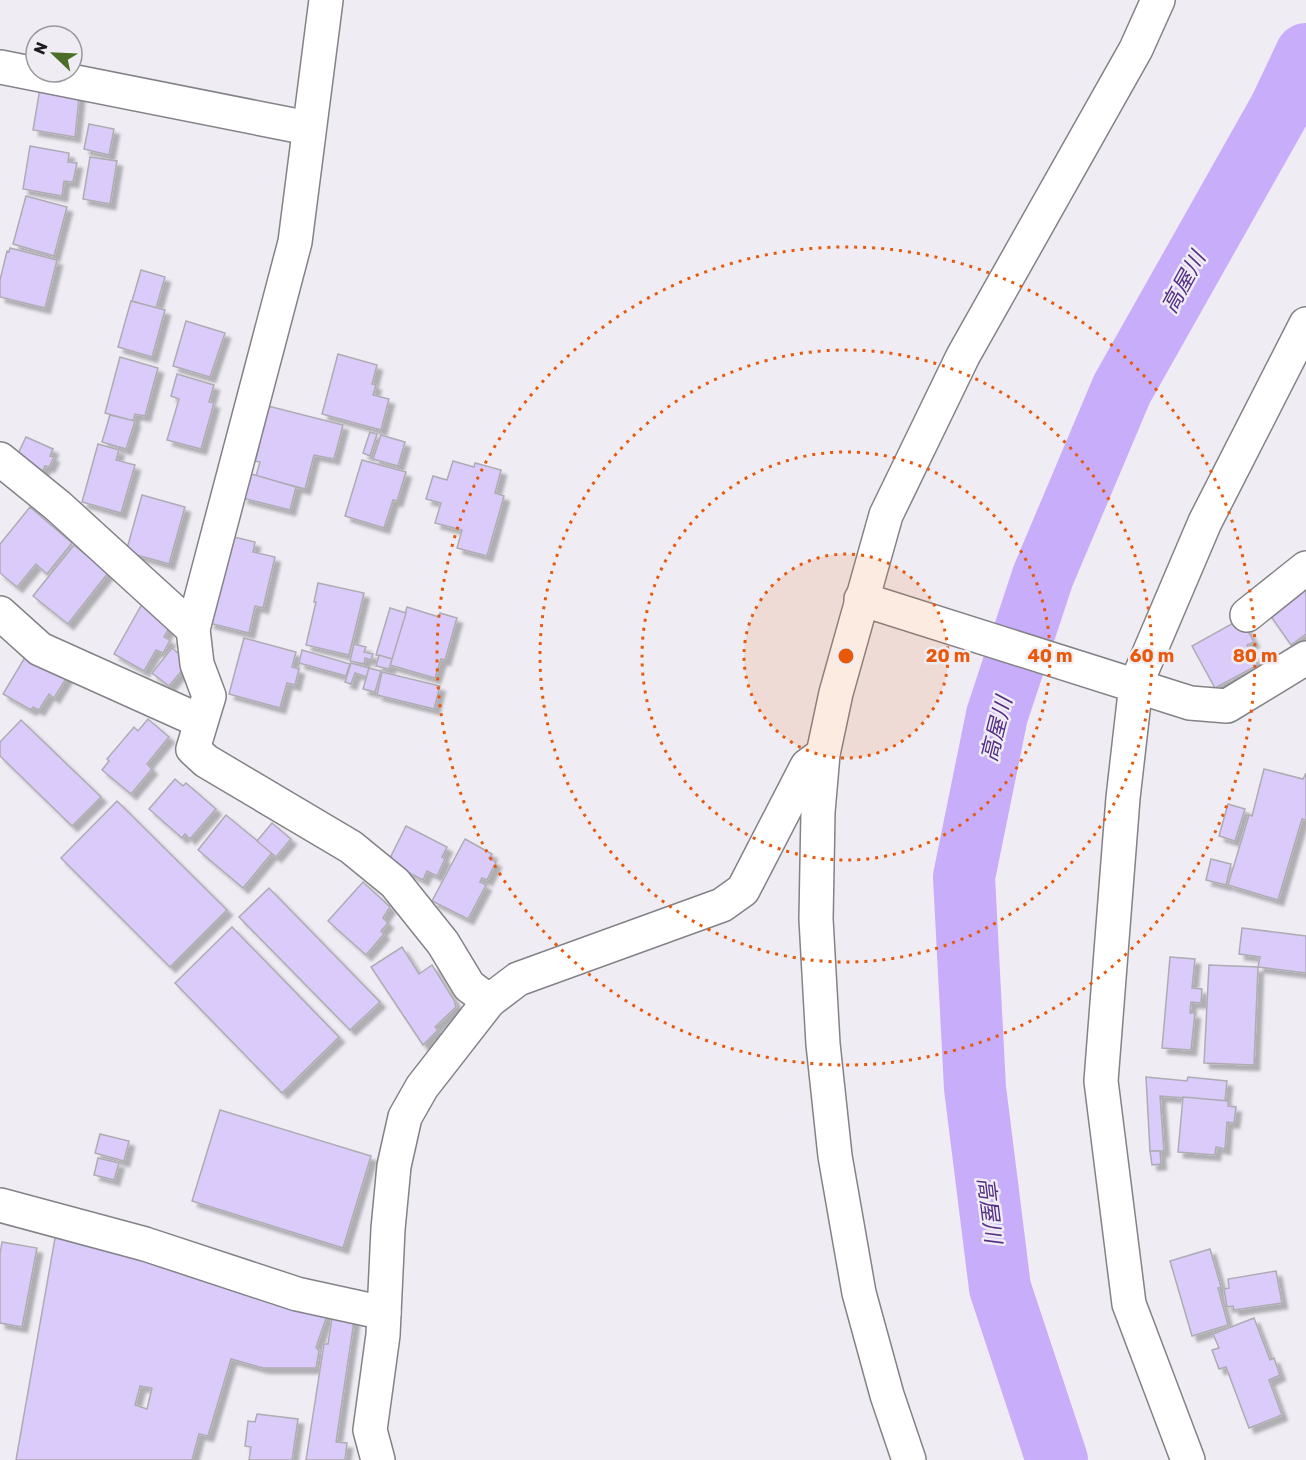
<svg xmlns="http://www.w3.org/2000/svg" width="1306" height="1460" font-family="Rubik,'Noto Sans JP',sans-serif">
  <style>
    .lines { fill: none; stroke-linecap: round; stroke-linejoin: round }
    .river { stroke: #c7adfa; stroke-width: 62 }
    .building { fill: #dacbfa; stroke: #aeacb2; stroke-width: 1.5; fill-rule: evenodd; filter: url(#shadow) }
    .street-casing { stroke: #838287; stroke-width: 36 }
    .street { stroke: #fff; stroke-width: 33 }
    .ring { fill: none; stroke: #e8590c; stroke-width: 3; stroke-dasharray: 3 6 }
    .labels { text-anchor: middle; stroke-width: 5; stroke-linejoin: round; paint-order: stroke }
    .water-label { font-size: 22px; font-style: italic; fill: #552f88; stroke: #efedf3 }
    .centre { fill: #e8590c; stroke: #efedf3; stroke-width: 3 }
    .ring-label { font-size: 18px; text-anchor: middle; font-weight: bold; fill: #e8590c; stroke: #efedf3; stroke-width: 5; stroke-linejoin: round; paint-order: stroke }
  </style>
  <defs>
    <filter id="shadow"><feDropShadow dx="5.5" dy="5.5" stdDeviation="1.5" flood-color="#0004"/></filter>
  </defs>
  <rect width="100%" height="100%" fill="#efedf3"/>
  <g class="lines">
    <polyline class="river" points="1057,1460 1000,1288 975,1088 964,877 997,715 1043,576 1122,389 1280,109 1306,54"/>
  </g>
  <g class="building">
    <polygon points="41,82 80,88 75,137 33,130"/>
    <polygon points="89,124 114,129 109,155 84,149"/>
    <polygon points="30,146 69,153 68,162 77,163 73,182 64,181 62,196 23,189"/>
    <polygon points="90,157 117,161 110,204 83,199"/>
    <polygon points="26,196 67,207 54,256 13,244"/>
    <polygon points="10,248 57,260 45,308 0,297 0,280 7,251 9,252"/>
    <polygon points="141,270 165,277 156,308 132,301"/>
    <polygon points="131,301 165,310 152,357 118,347"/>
    <polygon points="186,321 225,333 210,377 173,366"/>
    <polygon points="338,354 377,365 372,384 376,385 373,395 389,399 381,430 322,414"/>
    <polygon points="120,357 158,368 145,416 135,414 133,421 105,413"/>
    <polygon points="177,374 214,385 209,402 214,403 201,449 167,440 179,399 171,396"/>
    <polygon points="264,405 343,425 334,459 314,455 305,489 256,476 260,462 255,461 259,447 254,446"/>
    <polygon points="110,415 135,421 126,449 102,442"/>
    <polygon points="370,432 377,434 370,456 363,453"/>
    <polygon points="381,435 405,442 398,466 373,459"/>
    <polygon points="26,437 53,449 50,456 54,457 49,467 45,466 43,471 16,458"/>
    <polygon points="98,444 119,450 116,460 135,465 121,513 82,502"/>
    <polygon points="362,460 406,472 397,501 393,500 384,528 345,516"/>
    <polygon points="453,461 474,467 475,463 501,470 495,493 504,496 487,556 457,548 462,530 435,523 441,503 426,499 433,476 447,480"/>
    <polygon points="248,473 296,487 290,510 242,498"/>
    <polygon points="142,495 185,507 169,564 126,552"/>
    <polygon points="30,507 72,543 47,574 36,564 17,587 0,573 0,544"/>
    <polygon points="226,535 255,542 253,552 275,557 263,608 255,606 249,633 209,623"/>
    <polygon points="74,545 108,573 68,624 33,596"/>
    <polygon points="1306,579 1306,634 1291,645 1265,608"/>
    <polygon points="318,583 364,593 349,655 306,645 316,602 314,602"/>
    <polygon points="142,604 173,621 164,637 170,640 163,653 156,650 144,671 114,654"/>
    <polygon points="407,607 439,617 440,613 457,618 445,660 441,659 435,678 390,665"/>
    <polygon points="390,608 406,613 392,659 376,655"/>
    <polygon points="1235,622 1244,624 1254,642 1247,645 1258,665 1215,688 1192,646"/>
    <polygon points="244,638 296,652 292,667 299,669 295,685 287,683 280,708 229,694"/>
    <polygon points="354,644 366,647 364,652 373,654 371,660 365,658 364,664 350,661"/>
    <polygon points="172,648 189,662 169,686 152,673"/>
    <polygon points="30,649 70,672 54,698 49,694 39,710 33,707 31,710 3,694"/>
    <polygon points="302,650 350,664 346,676 299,663"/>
    <polygon points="379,655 392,659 389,669 376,666"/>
    <polygon points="351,663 369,668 367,677 355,673 351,684 345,682"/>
    <polygon points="369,668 381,671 375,692 363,689"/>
    <polygon points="382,672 440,686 434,709 377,695"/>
    <polygon points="148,719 169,737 147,764 152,769 131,794 102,770 109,761 107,759 134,727 138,731"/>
    <polygon points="21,720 101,797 72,826 0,756 0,742"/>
    <polygon points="1264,769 1303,779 1306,773 1306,820 1302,819 1278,900 1228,885 1249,815 1252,816"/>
    <polygon points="175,779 183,786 186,783 216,809 190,839 185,834 182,838 149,809"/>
    <polygon points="117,801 227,910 170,967 61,858"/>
    <polygon points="1228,804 1245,809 1235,841 1219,836"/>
    <polygon points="226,815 272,853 243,888 198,850"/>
    <polygon points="272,823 291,839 276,857 257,841"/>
    <polygon points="406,826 447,847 442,857 445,859 437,876 427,871 423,880 388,862"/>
    <polygon points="465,839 492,854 489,858 496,862 487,880 482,878 480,882 486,885 468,919 432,901"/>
    <polygon points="1211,859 1231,864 1226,885 1206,880"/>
    <polygon points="363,882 390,907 383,918 388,923 381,931 384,934 366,955 328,921"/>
    <polygon points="269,888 380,1002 350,1030 239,917"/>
    <polygon points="232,927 339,1037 282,1093 175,983"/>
    <polygon points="1242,928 1306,936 1306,973 1258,967 1260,957 1239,954"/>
    <polygon points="402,947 419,974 432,965 454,1000 456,1007 435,1027 438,1030 423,1045 371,967"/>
    <polygon points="1170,957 1195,959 1192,988 1202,989 1201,1003 1191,1002 1190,1013 1195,1013 1191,1050 1162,1048"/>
    <polygon points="1209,965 1258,967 1254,1065 1204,1063"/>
    <polygon points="1146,1077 1187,1081 1188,1077 1227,1081 1225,1101 1160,1096 1164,1151 1150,1151"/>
    <polygon points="1183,1097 1228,1101 1228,1106 1236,1107 1234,1123 1227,1122 1225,1149 1216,1147 1215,1155 1178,1152"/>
    <polygon points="220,1110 371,1156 343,1248 192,1201"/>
    <polygon points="100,1134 129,1141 124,1161 95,1153"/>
    <polygon points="1150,1151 1160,1151 1161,1164 1152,1165"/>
    <polygon points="98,1158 119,1163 114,1180 94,1175"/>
    <path d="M58 1221 330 1307 316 1347 319 1351 316 1368H263L231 1359 208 1436 199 1434 192 1460H16ZM140 1386 152 1388 147 1409 135 1405Z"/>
    <polygon points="2,1242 37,1248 22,1327 0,1323 0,1254"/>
    <polygon points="1210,1249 1221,1287 1218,1288 1228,1325 1192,1336 1170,1261"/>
    <polygon points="1276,1271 1282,1303 1234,1310 1233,1306 1227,1307 1224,1289 1229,1288 1228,1279"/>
    <polygon points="333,1311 355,1314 336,1442 347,1443 345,1460 306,1460 324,1344 328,1344"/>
    <polygon points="1254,1318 1270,1360 1274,1358 1280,1375 1269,1380 1282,1415 1249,1428 1226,1367 1219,1369 1212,1350 1219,1348 1213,1334"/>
    <polygon points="257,1414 298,1419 292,1460 249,1460 251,1447 245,1446 248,1421 255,1422"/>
  </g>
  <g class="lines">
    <g class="street-casing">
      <g id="street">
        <polyline points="326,0 295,242 193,629 197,664 209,696 193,749 206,761 351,847 395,883 443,943 469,986 489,1001"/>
        <polyline points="0,67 308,128"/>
        <polyline points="0,459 58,506 193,629"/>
        <polyline points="861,599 1190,703 1227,706 1306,658"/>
        <polyline points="0,613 40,649 200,721"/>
        <polyline points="1247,615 1306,568"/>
        <polyline points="0,1205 145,1244 297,1294 384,1313"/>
        <polyline points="378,1460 370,1430 383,1335 388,1229 394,1166 405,1117 422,1087 489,1001 518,979 722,905 743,890 807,766 823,754"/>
        <polyline points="909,1460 887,1395 859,1293 835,1156 823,1044 816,919 818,812 823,754 836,693 886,515 963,356 1136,49 1158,0"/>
        <polyline points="1188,1460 1129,1304 1101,1081 1123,798 1136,684 1205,522 1306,324"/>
      </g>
    </g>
    <use href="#street" class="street"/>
  </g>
  <circle cx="846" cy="656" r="102" fill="#e8590c" fill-opacity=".12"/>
  <g class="ring">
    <circle cx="846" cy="656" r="102"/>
    <circle cx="846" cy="656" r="204"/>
    <circle cx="846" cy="656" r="306"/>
    <circle cx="846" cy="656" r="409"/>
  </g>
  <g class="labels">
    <g class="water-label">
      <text transform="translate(1183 282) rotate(-61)" y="8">高屋川</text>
      <text transform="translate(996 729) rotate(-76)" y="8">高屋川</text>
      <text transform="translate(990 1210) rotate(83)" y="8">高屋川</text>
    </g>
  </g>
  <circle cx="846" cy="656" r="9" class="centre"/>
  <g class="ring-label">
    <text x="948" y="662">20 m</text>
    <text x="1050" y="662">40 m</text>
    <text x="1152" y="662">60 m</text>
    <text x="1255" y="662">80 m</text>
  </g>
  <g transform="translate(54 54) rotate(293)"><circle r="28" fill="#efedf3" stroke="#9a999d" stroke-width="1.5"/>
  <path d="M0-4.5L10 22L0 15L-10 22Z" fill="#4a6e28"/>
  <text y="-9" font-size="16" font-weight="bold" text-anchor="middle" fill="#1b1a1d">N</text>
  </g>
</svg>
